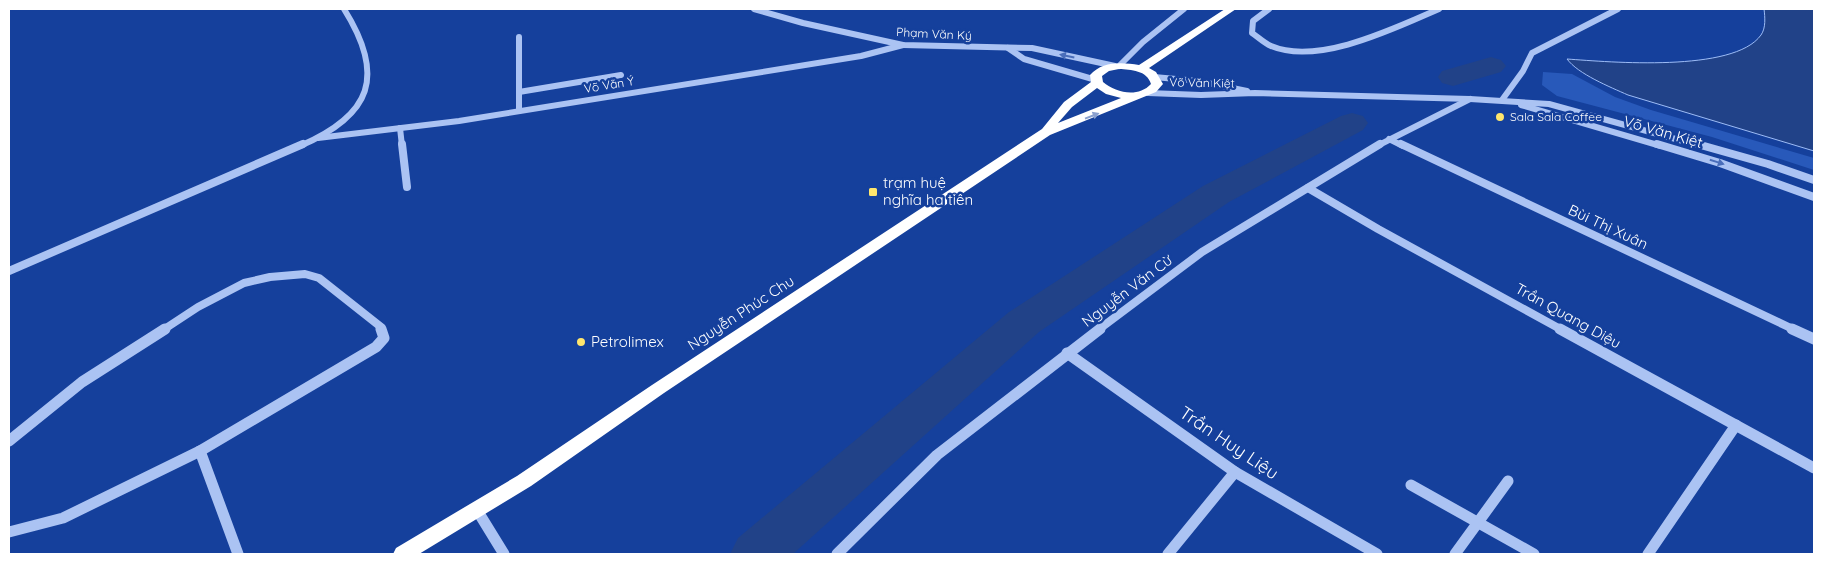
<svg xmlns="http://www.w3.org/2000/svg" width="1823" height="563" font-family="Quicksand,sans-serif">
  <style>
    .green { fill: #2859ba }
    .water { fill: #214288; stroke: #9dbcf6 }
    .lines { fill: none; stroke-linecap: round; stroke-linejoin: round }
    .river { fill: #214288; fill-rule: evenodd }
    .minor-far2 { stroke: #abc3f3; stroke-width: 6 }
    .minor-far1 { stroke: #abc3f3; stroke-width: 8 }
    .minor { stroke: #abc3f3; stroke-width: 11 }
    .highway { fill: #fff; fill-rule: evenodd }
    .oneway { fill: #4a6eba }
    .oneway2 { fill: #8aa0ce }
    .poi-dot { fill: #ffe66d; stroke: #15409c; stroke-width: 2 }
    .labels { text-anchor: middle; stroke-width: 5; stroke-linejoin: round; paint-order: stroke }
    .far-street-label { font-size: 12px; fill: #fff; stroke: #15409c }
    .far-poi-label { font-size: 12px; fill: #fff; stroke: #15409c; text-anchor: start }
    .street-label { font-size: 15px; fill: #fff; stroke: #15409c }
    .poi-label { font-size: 15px; fill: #fff; stroke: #15409c; text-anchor: start }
    .near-street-label { font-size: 18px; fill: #fff; stroke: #15409c }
  </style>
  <rect width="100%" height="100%" fill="#15409c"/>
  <polygon class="green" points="1543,72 1572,74 1615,97 1651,110 1814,158 1814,170 1712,137 1557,96 1542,85"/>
  <path class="water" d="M1764 9H1814V151L1628 95C1610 87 1578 74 1567 59 1609 62 1734 73 1761 35 1766 28 1765 17 1764 9Z"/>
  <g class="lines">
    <g class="river">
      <polygon points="1491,57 1501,60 1506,66 1501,72 1453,86 1442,83 1438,77 1442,71"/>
      <polygon points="1352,113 1363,116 1368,123 1363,130 1229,202 1039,332 793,554 730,554 738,538 1009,312 1203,186 1341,116"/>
    </g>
    <g class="minor-far2">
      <polyline points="754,9 803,23 903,45 1032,48 1115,66"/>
      <path d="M1269 9 1253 21 1252 33C1258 37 1264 43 1271 46 1318 66 1395 28 1439 9"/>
      <polyline points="519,37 519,111"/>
      <polyline points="1008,48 1024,59 1096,80"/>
      <polyline points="1119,66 1143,42 1184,9"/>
      <polyline points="1154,77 1198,81 1247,91"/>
      <polyline points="519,92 621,75"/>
      <polyline points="1148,93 1201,95 1255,93 1470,99 1549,104 1701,146"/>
      <polyline points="1502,100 1523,71 1532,53 1618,9"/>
      <polyline points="1521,105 1661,146"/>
      <polyline points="400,128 402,146"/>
      <polyline points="318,138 459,121 861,56 903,45"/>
      <polyline points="1389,139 1403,146"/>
      <path d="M300 146C372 115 386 76 344 9"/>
      <polyline points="1377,146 1470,99"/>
    </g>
    <g class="minor-far1">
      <polyline points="402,144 407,187"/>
      <polyline points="1401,144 1795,330"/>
      <polyline points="1657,144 1720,163 1814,197"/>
      <polyline points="1697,144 1768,164 1814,180"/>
      <polyline points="1308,188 1378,229 1562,330"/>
      <polyline points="9,271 303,144"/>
      <polyline points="163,330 198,307 244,283 270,277 305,274 319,278 381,327 382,330"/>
      <polyline points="1098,330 1202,252 1380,144"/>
    </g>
    <g class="minor">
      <polyline points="1560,329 1814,468"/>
      <polyline points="1792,329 1814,339"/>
      <polyline points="1067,353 1235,472 1377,554"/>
      <polyline points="9,441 82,382 165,329"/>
      <polyline points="200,451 238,554"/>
      <polyline points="1411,485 1534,554"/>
      <polyline points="477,510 504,554"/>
      <polyline points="9,532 63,518 200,451 376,347 384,338 381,329"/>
      <polyline points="837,554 937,455 1100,329"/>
      <polyline points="1168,554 1235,472"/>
      <polyline points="1455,554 1508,481"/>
      <polyline points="1648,554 1736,425"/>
    </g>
    <path class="highway" d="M1225 9H1236L1149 68 1156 72 1163 84 1156 92 1050 135 664 393 531 486 419 554H393L396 548 517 476 652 385 1042 129 1064 102 1091 82 1090 75C1102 61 1122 62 1139 65ZM1119 69C1131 70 1147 70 1151 84 1138 98 1116 93 1103 82L1102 76 1109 71ZM1097 88 1106 94 1121 98 1058 123 1072 107Z"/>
  </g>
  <defs><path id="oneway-solid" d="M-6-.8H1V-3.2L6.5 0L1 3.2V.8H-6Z" transform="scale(1.25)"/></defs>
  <g class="oneway">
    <use href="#oneway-solid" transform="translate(1067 56) rotate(-168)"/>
    <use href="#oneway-solid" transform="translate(1717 162) rotate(17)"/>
  </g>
  <use class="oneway2" href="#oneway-solid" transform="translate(1092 116) rotate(-21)"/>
  <g class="poi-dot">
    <circle cx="1500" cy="117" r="5"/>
    <rect x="868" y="187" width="10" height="10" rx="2.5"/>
    <circle cx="581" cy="342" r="5"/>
  </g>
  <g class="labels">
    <g class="far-street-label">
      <text transform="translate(934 34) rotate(3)" y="4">Phạm Văn Ký</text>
      <text transform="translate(1202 83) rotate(1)" y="4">Võ Văn Kiệt</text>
      <text transform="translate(609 85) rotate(-9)" y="4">Võ Văn Ý</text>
    </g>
    <g class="far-poi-label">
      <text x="1510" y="121">Sala Sala Coffee</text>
    </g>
    <g class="street-label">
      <text transform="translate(1663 132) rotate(16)" y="5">Võ Văn Kiệt</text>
      <text transform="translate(1608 227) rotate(25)" y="5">Bùi Thị Xuân</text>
      <text transform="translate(1127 291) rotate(-37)" y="5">Nguyễn Văn Cừ</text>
      <text transform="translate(741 313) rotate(-33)" y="5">Nguyễn Phúc Chu</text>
      <text transform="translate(1568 316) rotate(29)" y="5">Trần Quang Diệu</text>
    </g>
    <g class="poi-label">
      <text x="883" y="188">trạm huệ<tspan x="883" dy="17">nghĩa ha tiên</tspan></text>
      <text x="591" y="347">Petrolimex</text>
    </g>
    <g class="near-street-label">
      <text transform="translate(1229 443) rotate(34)" y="6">Trần Huy Liệu</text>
    </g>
  </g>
  <rect width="1823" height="563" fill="none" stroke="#ffffff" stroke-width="20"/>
</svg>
